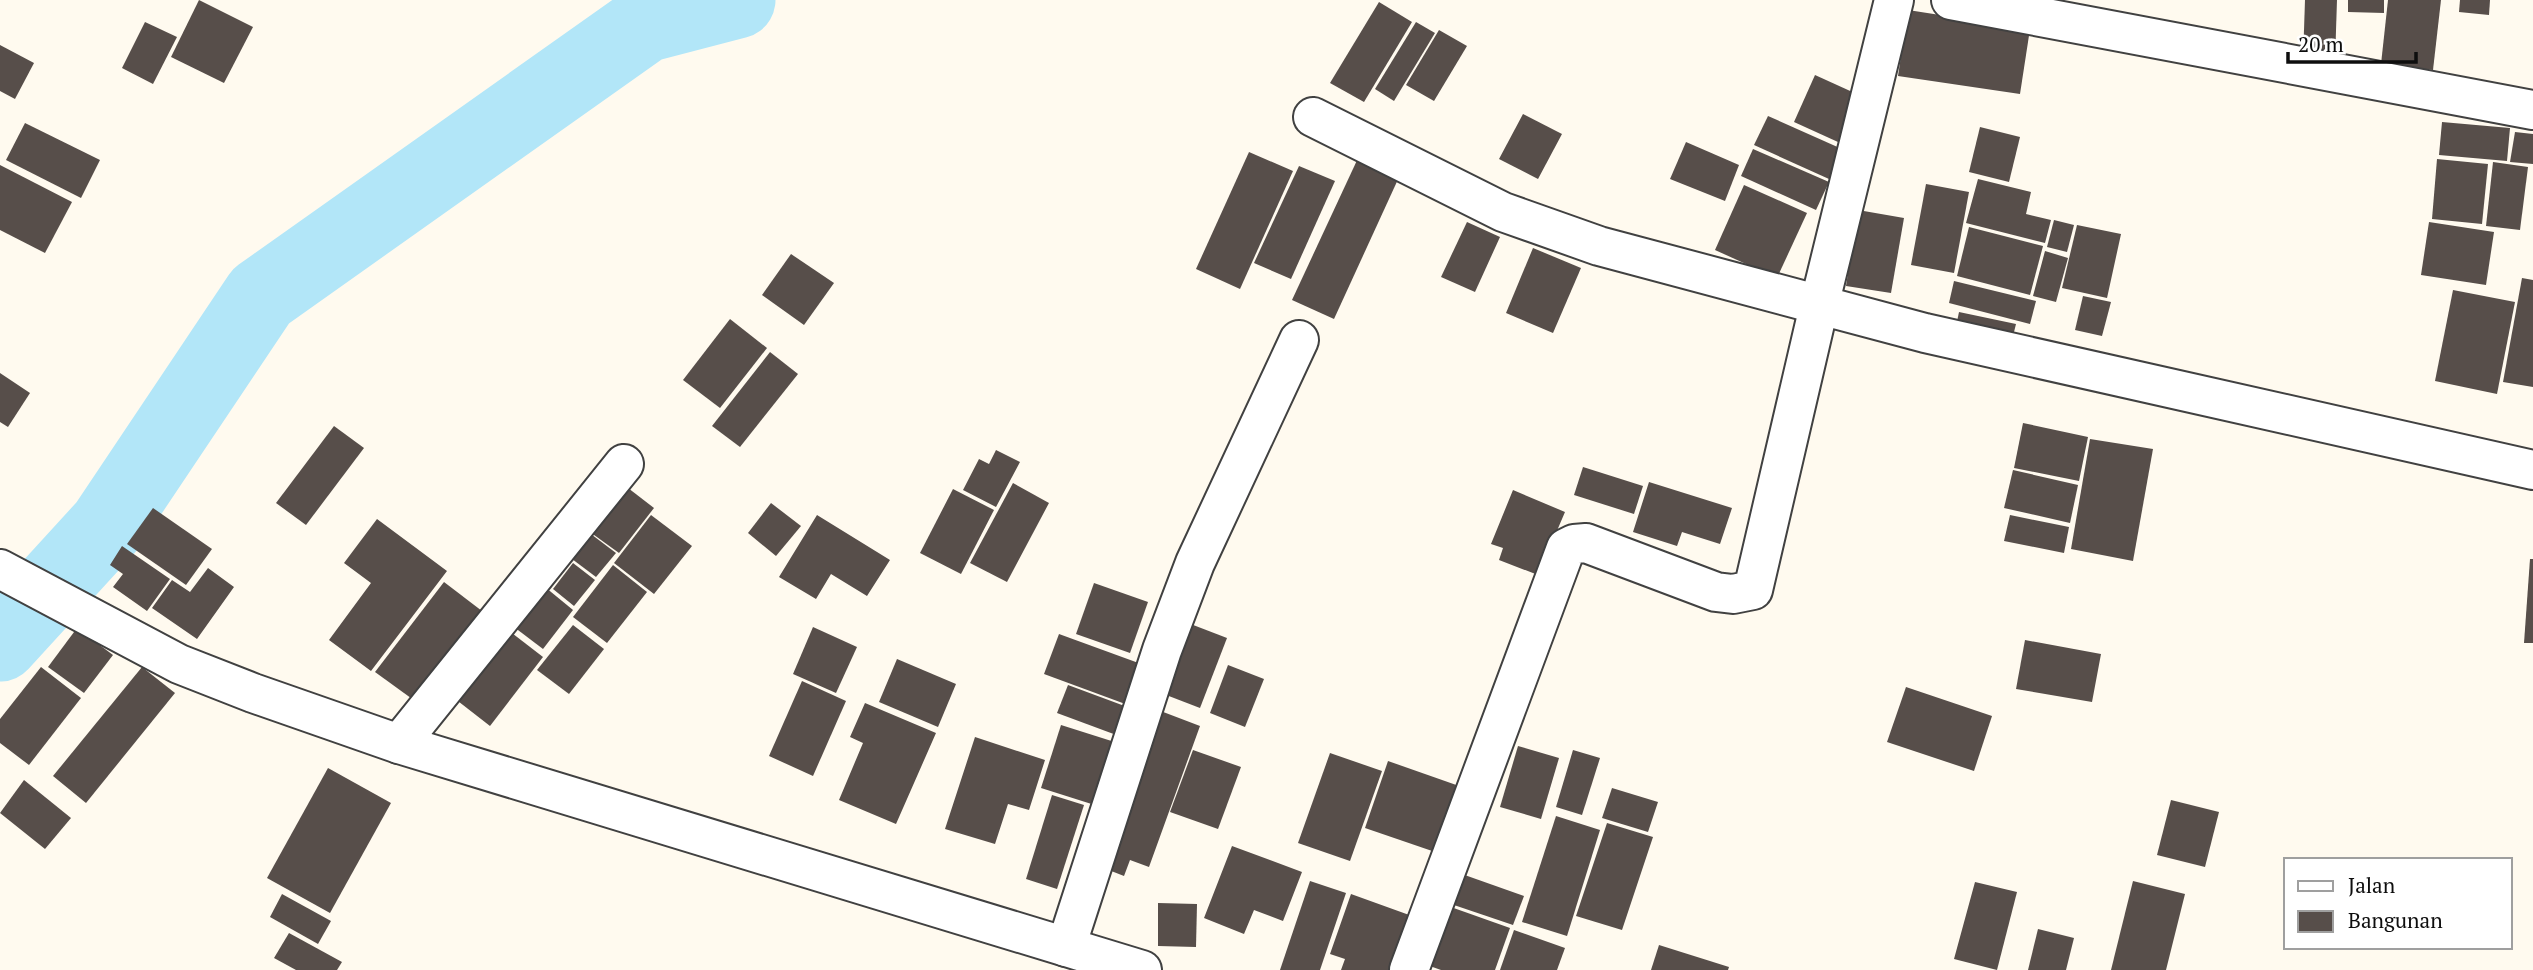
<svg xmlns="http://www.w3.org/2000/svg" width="2533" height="970" font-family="'PT Serif',serif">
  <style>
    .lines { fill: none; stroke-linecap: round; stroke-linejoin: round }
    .river { stroke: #b2e6f8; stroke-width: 77 }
    .building { fill: #574e4a }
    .minor-casing { stroke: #414141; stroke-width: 42 }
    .tertiary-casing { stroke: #414141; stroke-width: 42 }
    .minor { stroke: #fff; stroke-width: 38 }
    .tertiary { stroke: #fff; stroke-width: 38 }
  </style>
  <rect width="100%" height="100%" fill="#fffaef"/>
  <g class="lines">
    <polyline class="river" points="0,643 107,526 261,296 645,24 737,0"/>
  </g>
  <g class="building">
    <polygon points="199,0 253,27 224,83 171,57"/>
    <polygon points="2305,0 2337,0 2335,61 2303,60"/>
    <polygon points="2348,0 2384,0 2384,13 2348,12"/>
    <polygon points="2388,0 2441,0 2433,70 2381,64"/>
    <polygon points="2460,0 2490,0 2489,15 2459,12"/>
    <polygon points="1379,2 1412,22 1364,102 1330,83"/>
    <polygon points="1908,10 2030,29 2020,94 1898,76"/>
    <polygon points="145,22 177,37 153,84 122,68"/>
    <polygon points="1416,22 1435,33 1394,101 1375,89"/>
    <polygon points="1439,30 1467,46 1434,101 1406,85"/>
    <polygon points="0,45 34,63 15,99 0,91"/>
    <polygon points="1815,75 1859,95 1838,142 1794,122"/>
    <polygon points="1523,114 1562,134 1538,179 1499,159"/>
    <polygon points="1768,116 1842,149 1829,179 1754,145"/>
    <polygon points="2442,122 2510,128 2507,161 2439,155"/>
    <polygon points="25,123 100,160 81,198 6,160"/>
    <polygon points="1980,127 2020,137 2009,182 1969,172"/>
    <polygon points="2515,132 2533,134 2533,164 2510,162"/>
    <polygon points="1686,142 1739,165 1725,201 1670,179"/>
    <polygon points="1753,149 1829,182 1816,210 1741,176"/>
    <polygon points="1249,152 1293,171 1240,289 1196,269"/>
    <polygon points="1359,156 1400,175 1334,319 1292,300"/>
    <polygon points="2437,159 2488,164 2482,224 2432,219"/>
    <polygon points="2493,162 2528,167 2520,230 2486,226"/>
    <polygon points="0,165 72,202 45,253 0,230"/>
    <polygon points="1299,166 1335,181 1291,279 1254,263"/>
    <polygon points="1978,179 2031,192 2026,214 2051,220 2045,243 1966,223"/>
    <polygon points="1926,184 1969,192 1954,273 1911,265"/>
    <polygon points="1744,185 1807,213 1777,278 1715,250"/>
    <polygon points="1858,210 1904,218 1891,293 1846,286"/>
    <polygon points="2054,220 2074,225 2067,252 2047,247"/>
    <polygon points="1467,222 1500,237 1475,292 1441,277"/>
    <polygon points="2429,222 2494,232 2486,285 2421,275"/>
    <polygon points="2077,225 2121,234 2107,298 2062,288"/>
    <polygon points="1969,227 2043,246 2030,295 1957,276"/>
    <polygon points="1533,248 1581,268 1553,333 1506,313"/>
    <polygon points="2045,251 2068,258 2056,302 2033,296"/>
    <polygon points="791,254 834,283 804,325 762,295"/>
    <polygon points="2522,278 2533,280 2533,387 2503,382"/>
    <polygon points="1954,281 2036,301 2030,324 1949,303"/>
    <polygon points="2453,290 2515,302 2497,394 2435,381"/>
    <polygon points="2083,296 2111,302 2102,336 2075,330"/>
    <polygon points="1959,312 2016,324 2010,348 1954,336"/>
    <polygon points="730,319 767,348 720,408 683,380"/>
    <polygon points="770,352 798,374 740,447 712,426"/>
    <polygon points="0,373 30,393 8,427 0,422"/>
    <polygon points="2023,423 2088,437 2079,481 2014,468"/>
    <polygon points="334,426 364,448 306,525 276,503"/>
    <polygon points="2090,439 2153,449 2133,561 2071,549"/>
    <polygon points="996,450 1020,462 996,507 963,490 979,459 989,464"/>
    <polygon points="1583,467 1643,486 1634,514 1574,495"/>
    <polygon points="2013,470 2078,485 2070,523 2004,508"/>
    <polygon points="619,481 654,508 619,553 583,527"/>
    <polygon points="1649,482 1732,508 1720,544 1682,532 1677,546 1633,532"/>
    <polygon points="1013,483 1049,503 1007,582 970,563"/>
    <polygon points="953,489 994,510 961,574 920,553"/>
    <polygon points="1513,490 1565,512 1538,575 1499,560 1503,548 1491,544"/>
    <polygon points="771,503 801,526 776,556 748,533"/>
    <polygon points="153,508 212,549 186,585 127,544"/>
    <polygon points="651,515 692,546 654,594 614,563"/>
    <polygon points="817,515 890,560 867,596 831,574 816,599 779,577"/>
    <polygon points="2010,515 2069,527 2064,553 2004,541"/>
    <polygon points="377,519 447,571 371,671 329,640 371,583 344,563"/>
    <polygon points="583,528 616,553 596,577 564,553"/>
    <polygon points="122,546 170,579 147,611 113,587 123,574 110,565"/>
    <polygon points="2530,559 2533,559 2533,643 2524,643"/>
    <polygon points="573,563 595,580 574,606 553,589"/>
    <polygon points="613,565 647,592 607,643 573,617"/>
    <polygon points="208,568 234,587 197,639 152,608 172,580 190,592"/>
    <polygon points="444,582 482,611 415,701 375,672"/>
    <polygon points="1094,583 1148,602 1130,653 1076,634"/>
    <polygon points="545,587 573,610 543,649 514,627"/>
    <polygon points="1188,623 1227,638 1200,708 1161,693"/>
    <polygon points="573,625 604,649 569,694 537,670"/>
    <polygon points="813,627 857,647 836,693 793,674"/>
    <polygon points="77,628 113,655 84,693 48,667"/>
    <polygon points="508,630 543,657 490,726 454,698"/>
    <polygon points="1059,634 1144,665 1128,705 1044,674"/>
    <polygon points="2025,640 2101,654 2092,702 2016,689"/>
    <polygon points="897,659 956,684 938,727 879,702"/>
    <polygon points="1228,665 1264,679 1245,727 1210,713"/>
    <polygon points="41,667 81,698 29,765 0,743 0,719"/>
    <polygon points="142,667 175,693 86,803 53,776"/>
    <polygon points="802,681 846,701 813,776 769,756"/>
    <polygon points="1068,685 1130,708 1119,736 1057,713"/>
    <polygon points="1906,687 1992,716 1974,771 1887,742"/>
    <polygon points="865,703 936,733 896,824 839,800 863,743 850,737"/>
    <polygon points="1158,710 1200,726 1149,867 1130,860 1124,876 1101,867"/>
    <polygon points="1061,725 1121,744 1101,807 1041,788"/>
    <polygon points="975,737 1045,760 1029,810 1008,804 995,844 945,829"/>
    <polygon points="1518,746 1559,758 1541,819 1500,807"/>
    <polygon points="1193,750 1241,767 1218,829 1170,812"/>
    <polygon points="1573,750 1600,758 1582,815 1556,807"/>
    <polygon points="1330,753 1382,771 1350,861 1298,843"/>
    <polygon points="1388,761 1462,787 1438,853 1365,828"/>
    <polygon points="328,768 391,803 330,913 267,878"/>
    <polygon points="24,780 71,818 45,849 0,813"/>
    <polygon points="1612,788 1658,802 1648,832 1602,818"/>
    <polygon points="1052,795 1084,805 1057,889 1026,879"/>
    <polygon points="2171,800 2219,812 2205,867 2157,855"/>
    <polygon points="1556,816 1600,830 1567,936 1522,922"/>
    <polygon points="1607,823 1653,837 1622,930 1576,916"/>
    <polygon points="1232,846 1302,872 1283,921 1254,910 1244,934 1204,918"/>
    <polygon points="1459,873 1524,896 1513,925 1448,903"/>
    <polygon points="1310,881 1346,893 1320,970 1280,970"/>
    <polygon points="2133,881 2185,894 2166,970 2111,970"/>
    <polygon points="1975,882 2017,892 1997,970 1954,959"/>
    <polygon points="282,894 331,921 318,944 270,917"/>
    <polygon points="1351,894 1412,916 1393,970 1341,970 1345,959 1330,954"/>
    <polygon points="1158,903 1197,904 1196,947 1158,946"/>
    <polygon points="1448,906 1510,928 1495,970 1441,970 1427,965"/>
    <polygon points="2038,929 2074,938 2066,970 2028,970"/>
    <polygon points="1514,930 1565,948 1557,970 1500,970"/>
    <polygon points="289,933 342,962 337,970 296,970 274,958"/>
    <polygon points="1659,945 1729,967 1728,970 1651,970"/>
  </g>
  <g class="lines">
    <g class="minor-casing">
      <g id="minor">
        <polyline points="1951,0 2533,110"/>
        <polyline points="1313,117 1503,212 1599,246 1925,333 2533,470"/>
        <polyline points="399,744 624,464"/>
        <polyline points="1066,947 1162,650 1195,563 1299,340"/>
        <polyline points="1409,970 1566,548 1574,544 1586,543 1716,592 1733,594 1753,590 1819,306 1894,0"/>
      </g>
    </g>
    <g class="tertiary-casing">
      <polyline id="tertiary" points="0,569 179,664 253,693 399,744 1142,970"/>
    </g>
    <use href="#minor" class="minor"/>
    <use href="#tertiary" class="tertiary"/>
  </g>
  <rect x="2284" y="858" width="228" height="91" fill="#ffffff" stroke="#9f9f9f" stroke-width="2"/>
  <rect x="2298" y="881" width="35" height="10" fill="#ffffff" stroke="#9f9f9f" stroke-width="2"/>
  <text x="2348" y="893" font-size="21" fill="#0e0e0e">Jalan</text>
  <rect x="2298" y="911" width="35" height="21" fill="#574e4a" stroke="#9f9f9f" stroke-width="2"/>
  <text x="2348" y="928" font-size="21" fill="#0e0e0e">Bangunan</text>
  <path d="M2288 52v10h128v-10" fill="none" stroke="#0e0e0e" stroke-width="3.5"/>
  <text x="2298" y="52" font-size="21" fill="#0e0e0e" stroke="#ffffff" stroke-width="5" paint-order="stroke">20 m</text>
</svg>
